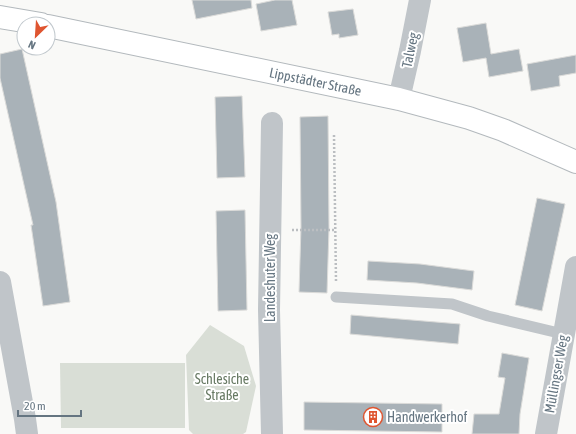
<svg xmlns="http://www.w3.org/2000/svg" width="576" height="434" font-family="'Asap Condensed',sans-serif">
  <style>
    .green { fill: #d9ded6 }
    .building { fill: #a9b2b8; stroke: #dbdbd9 }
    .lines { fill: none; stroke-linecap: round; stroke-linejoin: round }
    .secondary-casing { stroke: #b3b9bd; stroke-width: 24 }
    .path { stroke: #bbbec1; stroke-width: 2.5; stroke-dasharray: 2 2; stroke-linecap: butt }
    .service { stroke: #c0c5c9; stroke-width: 11 }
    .minor { stroke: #c0c5c9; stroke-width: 22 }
    .secondary { stroke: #fff; stroke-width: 22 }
    .labels { text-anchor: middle; stroke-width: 4; stroke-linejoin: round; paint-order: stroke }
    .street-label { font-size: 14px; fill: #657581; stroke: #fff }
    .park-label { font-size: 14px; fill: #677963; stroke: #fff }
    .poi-label { font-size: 14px; fill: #657581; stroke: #fff; text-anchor: start }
  </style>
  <rect width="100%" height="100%" fill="#f9f9f7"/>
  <g class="green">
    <polygon points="210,325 244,346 256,386 246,432 243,434 193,434 189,430 186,355"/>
    <polygon points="60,363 185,363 185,428 61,428"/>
  </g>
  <g class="building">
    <polygon points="192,0 251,0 252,8 196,19"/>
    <polygon points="275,0 292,0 297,25 261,31 256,4"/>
    <polygon points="353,9 358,35 339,38 339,34 332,35 328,12"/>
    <polygon points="486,23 491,54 519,49 523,71 489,77 486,58 463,62 457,28"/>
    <polygon points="22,49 56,202 70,302 43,306 31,225 33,225 0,78 0,54"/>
    <polygon points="576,55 576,73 559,76 560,86 531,91 527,64"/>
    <polygon points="242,96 245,177 217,178 215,97"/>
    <polygon points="328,116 329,228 327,293 299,292 301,227 300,117"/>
    <polygon points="537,198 565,204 542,311 515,305"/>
    <polygon points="245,210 247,310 218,311 216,211"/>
    <polygon points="368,261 420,264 474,271 472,290 417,283 367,280"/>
    <polygon points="351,315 460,324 458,344 350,334"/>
    <polygon points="502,353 529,358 520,414 519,434 472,434 474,414 499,414 505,378 498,377"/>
    <polygon points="304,402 442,404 442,432 304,430"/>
  </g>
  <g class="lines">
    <g class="secondary-casing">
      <g id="secondary">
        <polyline points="0,17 41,24"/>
        <path id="s1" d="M48 26 399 99 469 118 503 130 576 162"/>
      </g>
    </g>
    <g class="path">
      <polyline points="334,135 336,281"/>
      <polyline points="292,230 335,230"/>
    </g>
    <polyline class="service" points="336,297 452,304 488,316 563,334"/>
    <g class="minor">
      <polyline points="399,99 410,51 420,0"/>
      <polyline points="272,123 269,310 272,434"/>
      <polyline points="0,282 25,419 27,434"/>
      <polyline points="546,434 576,267"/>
    </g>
    <use href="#secondary" class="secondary"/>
  </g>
  <defs>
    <g id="building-ring" transform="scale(1)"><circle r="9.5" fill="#fff" stroke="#df5530" stroke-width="1.5"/><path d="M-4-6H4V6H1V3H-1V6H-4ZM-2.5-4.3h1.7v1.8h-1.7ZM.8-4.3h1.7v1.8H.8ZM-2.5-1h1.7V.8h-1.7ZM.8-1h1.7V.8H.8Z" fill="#df5530"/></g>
  </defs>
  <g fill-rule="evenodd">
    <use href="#building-ring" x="373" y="417"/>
  </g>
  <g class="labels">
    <g class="street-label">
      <text transform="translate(410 50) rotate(-78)" y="5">Talweg</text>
      <text dy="5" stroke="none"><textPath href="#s1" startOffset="273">Lippstädter Straße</textPath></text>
      <text transform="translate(270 278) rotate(-90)" y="5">Landeshuter Weg</text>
      <text transform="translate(556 374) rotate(-80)" y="5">Müllingser Weg</text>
    </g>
    <g class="park-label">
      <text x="222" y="384">Schlesiche<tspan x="222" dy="16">Straße</tspan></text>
    </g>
    <g class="poi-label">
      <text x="387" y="422">Handwerkerhof</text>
    </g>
  </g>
  <g transform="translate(36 36) rotate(205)"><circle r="19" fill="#ffffff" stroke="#c1c8cd"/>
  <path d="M0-3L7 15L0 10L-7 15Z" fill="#df5530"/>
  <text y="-6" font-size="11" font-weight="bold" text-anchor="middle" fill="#657581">N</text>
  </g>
  <path d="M18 410v6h63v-6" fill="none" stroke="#657581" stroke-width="2"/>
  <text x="24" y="410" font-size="12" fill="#657581" stroke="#ffffff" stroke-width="3" paint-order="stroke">20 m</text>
</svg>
